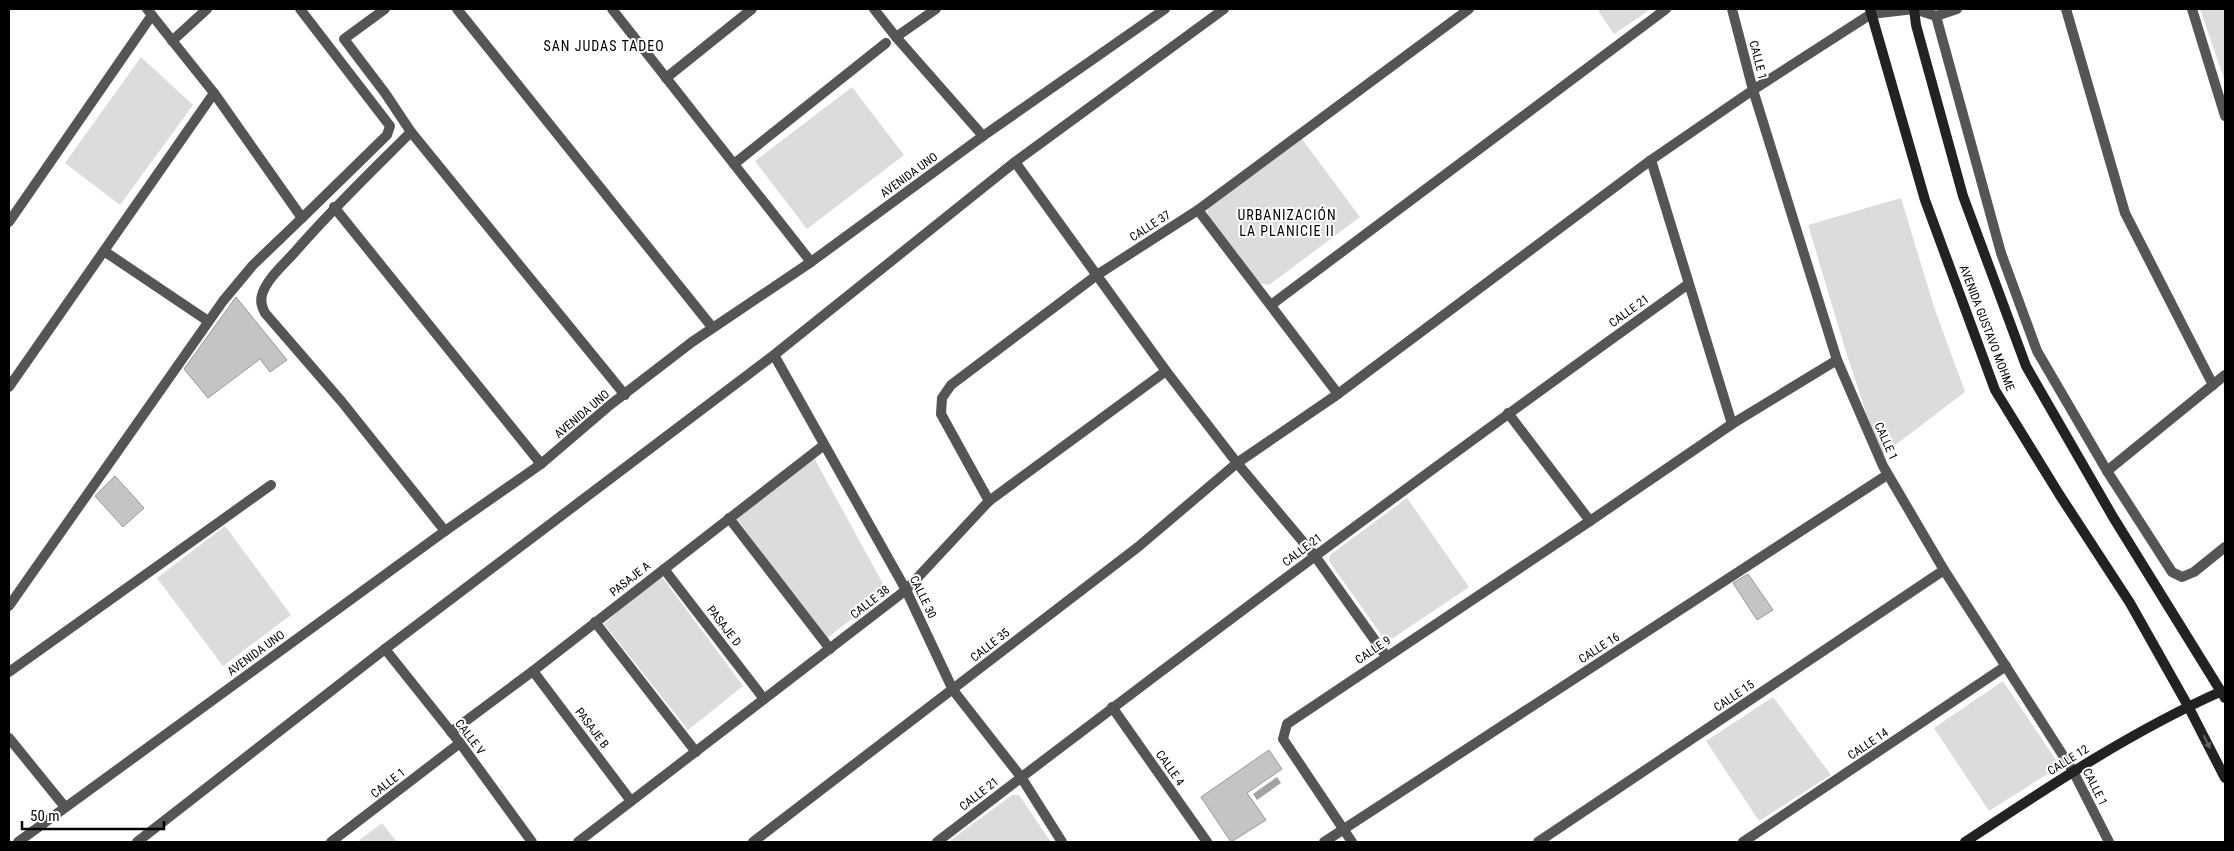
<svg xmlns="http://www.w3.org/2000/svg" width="2234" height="851" font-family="'Roboto Condensed',sans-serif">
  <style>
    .green { fill: #dcdcdc }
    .water { fill: #a3a3a3 }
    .building { fill: #c4c4c4; stroke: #999 }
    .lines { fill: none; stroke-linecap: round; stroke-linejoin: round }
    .street { stroke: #555; stroke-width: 10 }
    .secondary { stroke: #222; stroke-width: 10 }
    .oneway { fill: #646464 }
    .labels { text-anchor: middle; stroke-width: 4; stroke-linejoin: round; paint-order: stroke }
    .street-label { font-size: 12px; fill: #000; stroke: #fff }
    .neighbourhood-label { font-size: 14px; letter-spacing: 1px; fill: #000; stroke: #fff }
  </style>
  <rect width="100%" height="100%" fill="#fff"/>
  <g class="green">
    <polygon points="1597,9 1651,9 1614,34"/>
    <polygon points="2200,9 2225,9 2225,82 2201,12"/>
    <polygon points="141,57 193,105 120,205 65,163"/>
    <polygon points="852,87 904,155 807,229 755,161"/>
    <polygon points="1302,139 1360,217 1269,285 1258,283 1208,217 1208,209"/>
    <polygon points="1901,198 1934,307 1965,392 1882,455 1876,443 1847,355 1808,225"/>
    <polygon points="813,456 887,591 826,639 737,519"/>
    <polygon points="1407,498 1469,587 1393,638 1382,636 1329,561 1330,555"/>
    <polygon points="225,526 291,615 223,666 157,578"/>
    <polygon points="660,574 743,686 688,730 604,624"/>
    <polygon points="2003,681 2060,766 1989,811 1934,728"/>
    <polygon points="1773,697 1831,775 1759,821 1706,741"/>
    <polygon points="1012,795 1019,795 1051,842 948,842"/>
    <polygon points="382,823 397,842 357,842"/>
  </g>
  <polygon class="water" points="1277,777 1281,783 1257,800 1253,794"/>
  <g class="building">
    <polygon points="236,297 287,360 270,372 260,359 208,398 184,369"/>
    <polygon points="115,476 144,508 123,527 95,496"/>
    <polygon points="1748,574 1773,610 1757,620 1733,583"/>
    <polygon points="1269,750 1282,769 1247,793 1266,820 1231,842 1201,797"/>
  </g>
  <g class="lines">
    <g class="street">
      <polyline points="147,9 214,93 302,218 387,135 390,126 300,9"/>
      <polyline points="385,9 344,39 385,93 411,132 625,395"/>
      <polyline points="457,9 712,327"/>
      <polyline points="612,9 811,262"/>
      <polyline points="874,9 896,37 983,136"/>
      <polyline points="1732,9 1753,90 1837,360 1883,466 1944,570 2073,771 2109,842"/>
      <polyline points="2066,9 2125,213 2213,385"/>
      <polyline points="2192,9 2225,116"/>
      <polyline points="1936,16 2001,253 2037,351 2107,471 2172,572 2182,577 2194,572 2225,547"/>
      <polyline points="896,37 936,9"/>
      <polyline points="172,41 207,9"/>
      <polyline points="666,78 752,9"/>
      <path d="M411 132C371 172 331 210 294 253 283 265 266 280 262 295 260 302 262 307 265 313L342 402 445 531"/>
      <polyline points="1651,160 1732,424"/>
      <polyline points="1015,162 1166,371 1237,463 1315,556 1386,656"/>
      <polyline points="734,164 886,43"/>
      <polyline points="334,207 541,464"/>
      <polyline points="1198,210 1338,394"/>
      <polyline points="9,222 152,15"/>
      <polyline points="104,251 208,321"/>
      <polyline points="1271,305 1666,9"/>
      <polyline points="774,355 906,590 953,690 1021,777 1062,842"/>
      <polyline points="9,387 214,93"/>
      <polyline points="1508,413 1590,521"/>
      <polyline points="2107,471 2225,375"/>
      <polyline points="989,501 941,414 942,398 951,385 1097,275 1198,210 1469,9"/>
      <polyline points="729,518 830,649"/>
      <polyline points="664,569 764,699"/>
      <polyline points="9,606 223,301 253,265 302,218"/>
      <polyline points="595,622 696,752"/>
      <polyline points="385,649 460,743 532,842"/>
      <polyline points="533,671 631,801"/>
      <polyline points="9,672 271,485"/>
      <polyline points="1112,707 1207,842"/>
      <polyline points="451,732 533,671 824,445"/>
      <polyline points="9,738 65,807"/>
      <polyline points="18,842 445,531 541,464 610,405 692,342 811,262 983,136 1165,9"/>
      <polyline points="137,842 385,649 774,355 1015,162 1224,9"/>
      <polyline points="331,842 460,743"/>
      <polyline points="578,842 906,590 989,501 1166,371"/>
      <polyline points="753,842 1138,547 1237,463 1338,394 1651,160 1753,90 1871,14 1914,9 1936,16 1957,9"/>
      <path d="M937 842C1184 652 1434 466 1687 285"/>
      <polyline points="1324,842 1887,475"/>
      <polyline points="1352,842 1283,739 1287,724 1590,521 1732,424 1837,360"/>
      <polyline points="1538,842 1944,570"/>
      <polyline points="1743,842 2006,666"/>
    </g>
    <g class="secondary">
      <polyline points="1870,9 1925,200 1995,390 2059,494 2130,603 2188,706 2225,778"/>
      <polyline points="1914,9 1916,25 1963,196 2026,366 2113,517 2225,698"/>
      <path d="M1965 842C2048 787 2130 732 2222 691"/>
    </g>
  </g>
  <defs><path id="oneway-solid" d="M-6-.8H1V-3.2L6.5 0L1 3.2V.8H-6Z" transform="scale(1.25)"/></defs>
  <use class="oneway" href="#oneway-solid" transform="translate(2207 742) rotate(63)"/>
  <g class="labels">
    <g class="street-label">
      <text transform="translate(1758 60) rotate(76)" y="4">CALLE 1</text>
      <text transform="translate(909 175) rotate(-36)" y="4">AVENIDA UNO</text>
      <text transform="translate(1150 226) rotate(-33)" y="4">CALLE 37</text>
      <text transform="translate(1629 311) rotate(-36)" y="4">CALLE 21</text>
      <text transform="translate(1987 328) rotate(69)" y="4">AVENIDA GUSTAVO MOHME</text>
      <text transform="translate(582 414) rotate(-40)" y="4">AVENIDA UNO</text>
      <text transform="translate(1886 441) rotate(66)" y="4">CALLE 1</text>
      <text transform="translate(1302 550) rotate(-37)" y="4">CALLE 21</text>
      <text transform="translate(630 579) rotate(-38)" y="4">PASAJE A</text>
      <text transform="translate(923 597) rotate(64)" y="4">CALLE 30</text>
      <text transform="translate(870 602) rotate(-38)" y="4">CALLE 38</text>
      <text transform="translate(724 626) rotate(52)" y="4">PASAJE D</text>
      <text transform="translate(990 645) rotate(-38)" y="4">CALLE 35</text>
      <text transform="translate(1599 648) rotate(-33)" y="4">CALLE 16</text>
      <text transform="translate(1373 650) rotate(-34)" y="4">CALLE 9</text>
      <text transform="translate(256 653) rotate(-36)" y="4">AVENIDA UNO</text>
      <text transform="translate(1734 696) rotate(-34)" y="4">CALLE 15</text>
      <text transform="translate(592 728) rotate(53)" y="4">PASAJE B</text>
      <text transform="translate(470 737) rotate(53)" y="4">CALLE V</text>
      <text transform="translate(1868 744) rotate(-34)" y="4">CALLE 14</text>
      <text transform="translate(2068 760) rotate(-32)" y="4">CALLE 12</text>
      <text transform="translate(1170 768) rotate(55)" y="4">CALLE 4</text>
      <text transform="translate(388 783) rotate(-38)" y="4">CALLE 1</text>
      <text transform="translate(2095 787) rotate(63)" y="4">CALLE 1</text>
      <text transform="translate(979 794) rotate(-38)" y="4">CALLE 21</text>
    </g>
    <g class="neighbourhood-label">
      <text x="604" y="51">SAN JUDAS TADEO</text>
      <text x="1287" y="220">URBANIZACIÓN<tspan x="1287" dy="16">LA PLANICIE II</tspan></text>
    </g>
  </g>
  <rect width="2234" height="851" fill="none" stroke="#000000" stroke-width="20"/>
  <path d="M22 821v8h142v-8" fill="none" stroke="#000000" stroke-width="2.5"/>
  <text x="30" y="821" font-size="15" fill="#000000" stroke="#ffffff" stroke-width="4" paint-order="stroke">50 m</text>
</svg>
